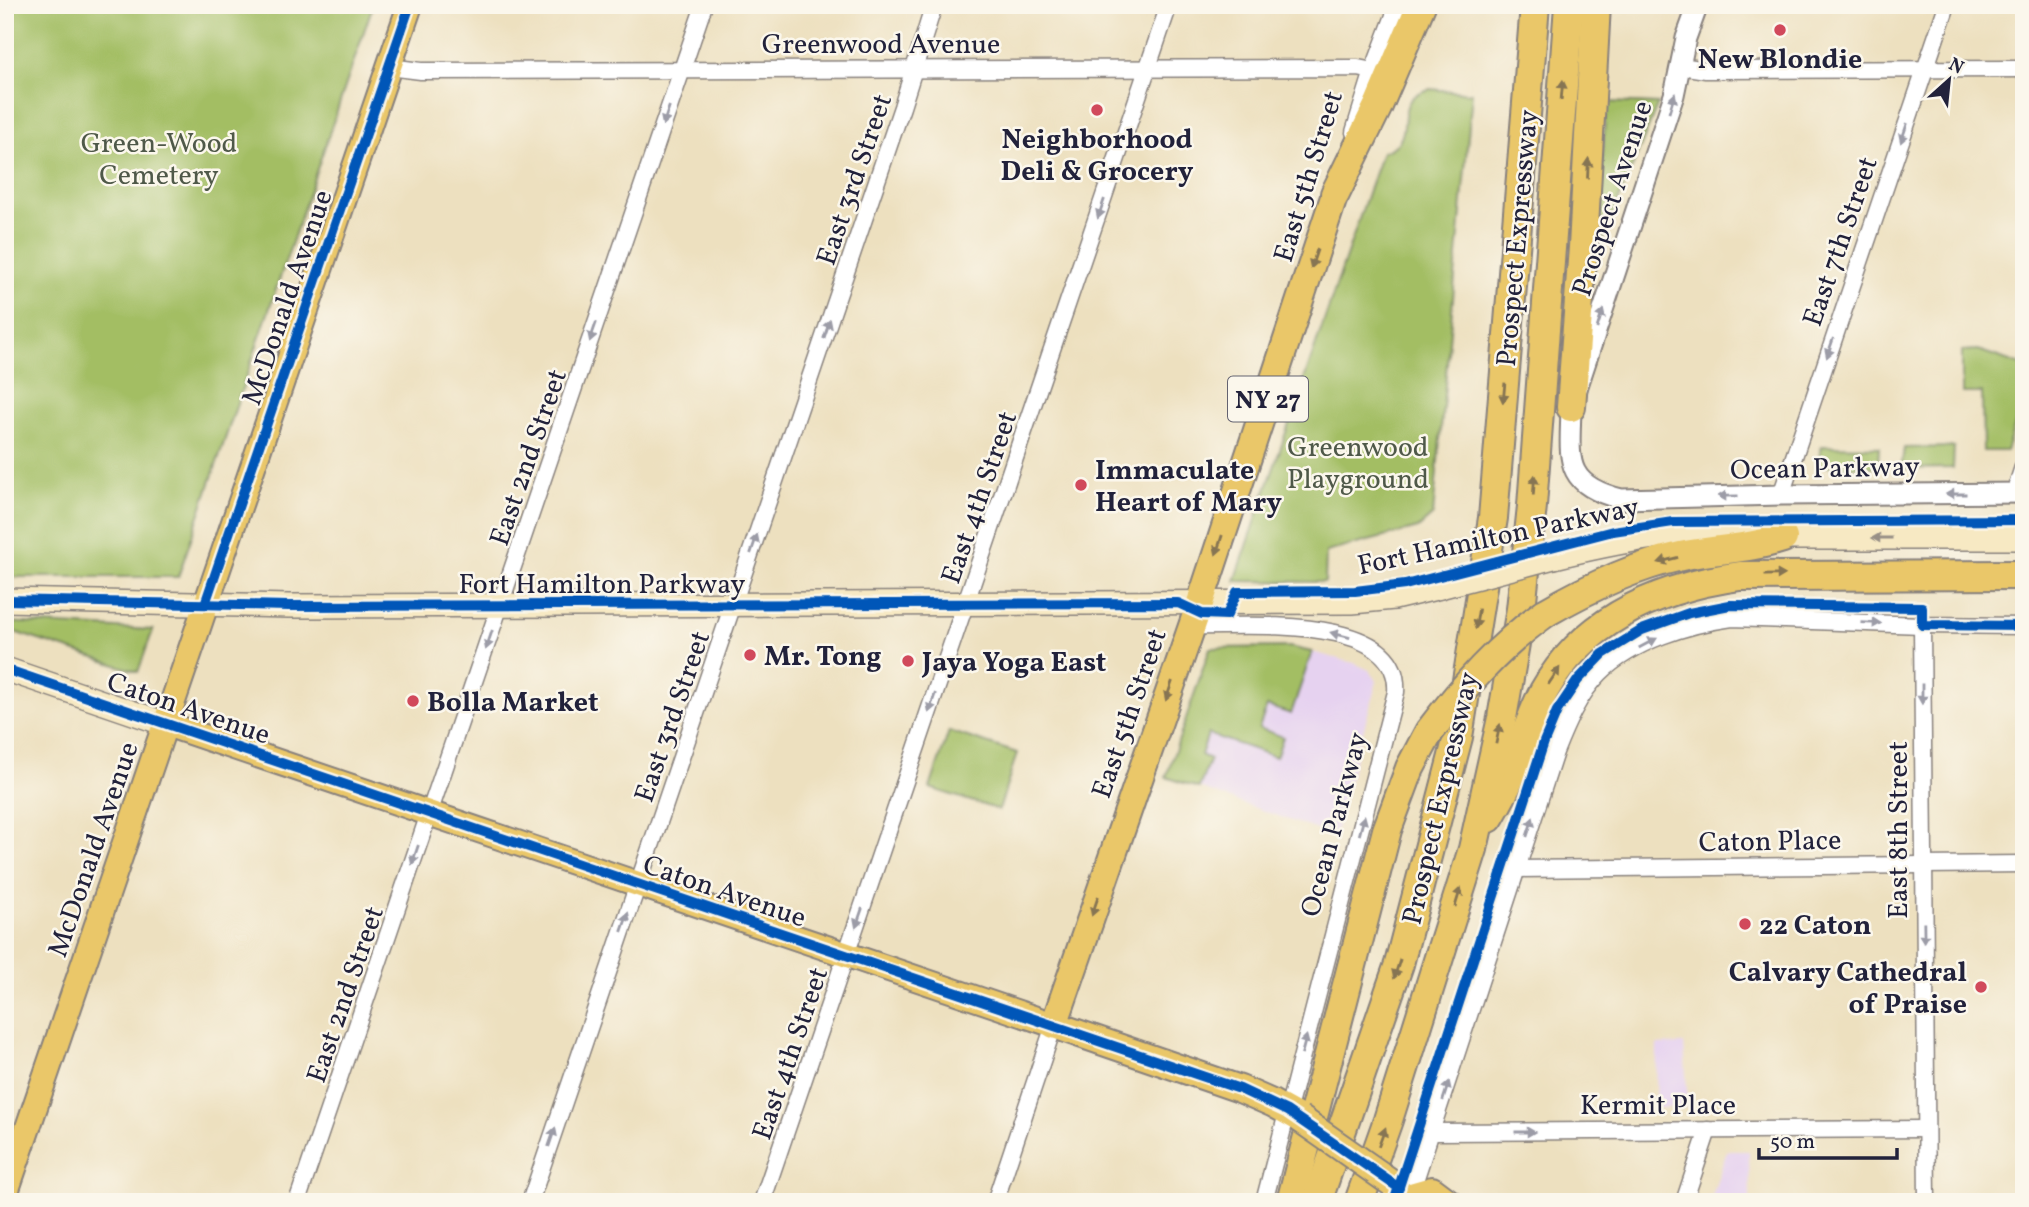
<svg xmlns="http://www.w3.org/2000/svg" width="2029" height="1207" font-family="Vollkorn,serif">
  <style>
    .built { fill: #e6d2f0 }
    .green { fill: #a3be64; stroke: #627050; stroke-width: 2 }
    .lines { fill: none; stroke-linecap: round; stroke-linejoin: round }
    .minor-casing { stroke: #88817d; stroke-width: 19 }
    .tertiary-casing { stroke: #88817d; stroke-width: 23 }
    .secondary-casing { stroke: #88817d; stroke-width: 26 }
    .primary-casing { stroke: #88817d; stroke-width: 28 }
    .trunk-casing { stroke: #88817d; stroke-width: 30 }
    .motorway-casing { stroke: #88817d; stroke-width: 32 }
    .minor { stroke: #fff; stroke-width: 16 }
    .tertiary { stroke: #fff; stroke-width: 19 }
    .secondary { stroke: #f7e9c3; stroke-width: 23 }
    .primary { stroke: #eac769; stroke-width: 24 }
    .trunk { stroke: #eac769; stroke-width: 26 }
    .motorway { stroke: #eac769; stroke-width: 28 }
    .secondary-bridge-casing { stroke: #88817d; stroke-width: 26; stroke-linecap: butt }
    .trunk-bridge-casing { stroke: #88817d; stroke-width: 30; stroke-linecap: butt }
    .motorway-bridge-casing { stroke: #88817d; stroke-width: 32; stroke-linecap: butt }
    .secondary-bridge { stroke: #f7e9c3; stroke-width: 23 }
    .trunk-bridge { stroke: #eac769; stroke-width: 26 }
    .motorway-bridge { stroke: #eac769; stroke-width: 28 }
    .cycleway-casing { stroke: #fbf7ec; stroke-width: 15 }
    .cycleway { stroke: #0057b8; stroke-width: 10 }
    .oneway { fill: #867452 }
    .oneway2 { fill: #9c9ca7 }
    .oneway3 { fill: #978f86 }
    .poi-dot { fill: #d1495b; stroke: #fbf7ec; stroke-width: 2.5 }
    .labels { text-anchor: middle; stroke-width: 5; stroke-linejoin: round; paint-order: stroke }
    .shield { fill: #fbf7ec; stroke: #636270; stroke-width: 2 }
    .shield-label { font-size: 26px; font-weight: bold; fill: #22223b }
    .street-label { font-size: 28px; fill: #22223b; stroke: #fbf7ec }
    .poi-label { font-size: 28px; font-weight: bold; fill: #22223b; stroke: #fbf7ec; text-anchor: start }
    .park-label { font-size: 28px; fill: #4f5949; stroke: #fbf7ec }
  </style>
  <rect width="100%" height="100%" fill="#fbf7ec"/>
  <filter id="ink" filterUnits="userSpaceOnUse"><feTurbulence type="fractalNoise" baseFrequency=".0143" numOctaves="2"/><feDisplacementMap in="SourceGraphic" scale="14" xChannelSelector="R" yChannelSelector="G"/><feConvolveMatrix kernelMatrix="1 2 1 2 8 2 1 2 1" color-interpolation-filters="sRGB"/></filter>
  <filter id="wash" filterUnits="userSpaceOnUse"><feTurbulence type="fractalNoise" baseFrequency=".00686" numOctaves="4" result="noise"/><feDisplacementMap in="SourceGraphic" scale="28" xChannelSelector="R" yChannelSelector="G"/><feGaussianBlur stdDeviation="1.57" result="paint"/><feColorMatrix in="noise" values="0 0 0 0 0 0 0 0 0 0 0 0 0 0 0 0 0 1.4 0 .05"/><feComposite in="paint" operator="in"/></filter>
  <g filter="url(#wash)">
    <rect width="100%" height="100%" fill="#ede0bf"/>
    <g class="built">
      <polygon points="1312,652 1354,663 1369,670 1377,681 1334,836 1199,788 1210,759 1201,755 1208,734 1259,728 1267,706 1291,713"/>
      <polygon points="1684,1044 1688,1107 1656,1108 1657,1045"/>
      <polygon points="1727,1151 1749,1151 1750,1202 1710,1202"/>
    </g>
    <g class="green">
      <polygon points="5,5 373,5 178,577 5,577"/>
      <path d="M1430 89 1472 93 1433 515 1418 528 1326 552 1325 582 1235 581 1382 152C1424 140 1384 100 1430 89Z"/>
      <polygon points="1606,102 1658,104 1597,253"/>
      <polygon points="1978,350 2024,366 2024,398 2006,451 1983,451 1982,393 1962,393 1962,351"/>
      <polygon points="1822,446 1879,447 1878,467 1816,466"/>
      <polygon points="1954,447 1953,468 1901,469 1904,448"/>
      <polygon points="5,622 153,630 138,672 5,629"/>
      <polygon points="1290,647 1312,652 1291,714 1267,706 1259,728 1283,737 1276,757 1208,734 1201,755 1210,759 1199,788 1166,777 1210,648"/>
      <polygon points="949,731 1017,753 999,810 930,788"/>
    </g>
  </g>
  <g filter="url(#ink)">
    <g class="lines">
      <g class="minor-casing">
        <g id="minor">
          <polyline points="1681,66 1706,70 2024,69"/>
          <polyline points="389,67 421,71 1358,68 1373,71"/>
          <polyline points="1354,132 1373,71 1398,5"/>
          <polyline points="2014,494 2024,464"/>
          <polyline points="1781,495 1947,5"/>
          <polyline points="1922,625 1927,1202"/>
          <path d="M1191 626C1242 628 1402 611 1396 692L1264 1202"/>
          <polyline points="1517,869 2024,864"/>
          <polyline points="1433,1132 1926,1129"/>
          <path d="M1409 1199 1555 752C1566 724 1579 694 1600 673 1633 641 1688 624 1732 618L1922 625 2024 626"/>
          <polyline points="297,1202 704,5"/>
          <polyline points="530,1202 902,107 934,5"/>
          <polyline points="762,1202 1169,5"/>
          <polyline points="995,1202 1054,1025"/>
          <polyline points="1684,1202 1708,1130"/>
        </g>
      </g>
      <g class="tertiary-casing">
        <path id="tertiary" d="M1698 5 1686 38 1674 95 1571 407C1570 459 1562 484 1621 499L1781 495 2024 493"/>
      </g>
      <g class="secondary-casing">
        <g id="secondary">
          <path d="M1554 557C1629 539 1706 523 1783 538H2024"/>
          <polyline points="5,600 289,606 1352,602 1394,598 1440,587"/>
          <polyline points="5,669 166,724"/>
        </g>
      </g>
      <g class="primary-casing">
        <g id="primary">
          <polyline points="166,724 1054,1025"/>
          <polyline points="5,1195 410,5"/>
        </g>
      </g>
      <g class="trunk-casing">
        <g id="trunk">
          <polyline points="1299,1118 1272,1103 1240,1089 1054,1025 1200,603 1335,194"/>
          <polyline points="1411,1196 1432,1190 1448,1202"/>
        </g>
      </g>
      <g class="motorway-casing">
        <g id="motorway">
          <polyline points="1335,194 1378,106 1421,5"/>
          <polyline points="1571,407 1583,247 1596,5"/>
          <path d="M1545 613C1588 588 1632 567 1681 556 1715 549 1749 549 1783 538"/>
          <path d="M1489 818C1496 806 1504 793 1509 780 1521 751 1529 719 1544 691 1585 618 1661 587 1740 576L2024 575"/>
          <polyline points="1291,1202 1387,830 1410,768 1429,732"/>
          <polyline points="1317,1202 1399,964 1458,737 1493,518 1535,5"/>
          <polyline points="1359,1202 1388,1120 1473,849 1502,718 1521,609 1532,506 1569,5"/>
        </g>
      </g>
      <use href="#minor" class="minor"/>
      <use href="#tertiary" class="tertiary"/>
      <use href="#secondary" class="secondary"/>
      <use href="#primary" class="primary"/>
      <use href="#trunk" class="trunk"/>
      <use href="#motorway" class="motorway"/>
      <g class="secondary-bridge-casing">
        <polyline id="secondary-bridge" points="1440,587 1554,557"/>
      </g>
      <g class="trunk-bridge-casing">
        <polyline id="trunk-bridge" points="1299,1118 1392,1183"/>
      </g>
      <g class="motorway-bridge-casing">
        <path id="motorway-bridge" d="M1429 732C1463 687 1499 646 1545 613"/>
      </g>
      <use href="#secondary-bridge" class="secondary-bridge"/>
      <use href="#trunk-bridge" class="trunk-bridge"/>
      <use href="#motorway-bridge" class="motorway-bridge"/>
      <g class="cycleway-casing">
        <g id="cycleway">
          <polyline points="5,600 289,606 1178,603 1202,614 1227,615 1237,592 1355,591 1405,585 1613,531 1673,522 2024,520"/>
          <polyline points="205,604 410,5"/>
          <polyline points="5,669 1240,1089 1287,1111 1399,1188"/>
          <polyline points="1394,1202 1544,742 1557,711 1578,680 1603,654 1642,630 1689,613 1730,605 1922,607 1922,625 2024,626"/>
        </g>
      </g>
      <use href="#cycleway" class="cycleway"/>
    </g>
    <defs><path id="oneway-solid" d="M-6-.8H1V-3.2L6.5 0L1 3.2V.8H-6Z" transform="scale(1.75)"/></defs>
    <g class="oneway">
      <use href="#oneway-solid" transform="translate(1562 90) rotate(-85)"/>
      <use href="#oneway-solid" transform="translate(1588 168) rotate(-87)"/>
      <use href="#oneway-solid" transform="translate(1314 259) rotate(108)"/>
      <use href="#oneway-solid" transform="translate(1504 393) rotate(95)"/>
      <use href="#oneway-solid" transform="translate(1534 485) rotate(-86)"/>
      <use href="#oneway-solid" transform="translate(1219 545) rotate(108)"/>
      <use href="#oneway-solid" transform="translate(1668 560) rotate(165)"/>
      <use href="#oneway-solid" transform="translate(1775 575) rotate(-1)"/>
      <use href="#oneway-solid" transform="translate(1477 619) rotate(99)"/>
      <use href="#oneway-solid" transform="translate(1554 676) rotate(-56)"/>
      <use href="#oneway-solid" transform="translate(1169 691) rotate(109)"/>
      <use href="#oneway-solid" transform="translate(1498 734) rotate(-78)"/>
      <use href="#oneway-solid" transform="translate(1458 897) rotate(-73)"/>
      <use href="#oneway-solid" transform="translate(1095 906) rotate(109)"/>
      <use href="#oneway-solid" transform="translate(1397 969) rotate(108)"/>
      <use href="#oneway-solid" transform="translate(1382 1137) rotate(-70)"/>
    </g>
    <g class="oneway2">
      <use href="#oneway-solid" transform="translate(1672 103) rotate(-73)"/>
      <use href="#oneway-solid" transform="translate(666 116) rotate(109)"/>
      <use href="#oneway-solid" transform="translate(1904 133) rotate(109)"/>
      <use href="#oneway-solid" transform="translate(1101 209) rotate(109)"/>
      <use href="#oneway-solid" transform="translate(1600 319) rotate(-72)"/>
      <use href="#oneway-solid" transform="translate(827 329) rotate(-71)"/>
      <use href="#oneway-solid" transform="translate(593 332) rotate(109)"/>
      <use href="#oneway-solid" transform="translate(1830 348) rotate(109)"/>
      <use href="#oneway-solid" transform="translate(1956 494) rotate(180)"/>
      <use href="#oneway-solid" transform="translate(1728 496) rotate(179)"/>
      <use href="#oneway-solid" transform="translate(754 544) rotate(-71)"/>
      <use href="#oneway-solid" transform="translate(1871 623) rotate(2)"/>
      <use href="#oneway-solid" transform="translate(1340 635) rotate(-165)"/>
      <use href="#oneway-solid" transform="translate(489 640) rotate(109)"/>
      <use href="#oneway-solid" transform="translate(1648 643) rotate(-28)"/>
      <use href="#oneway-solid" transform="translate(1922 694) rotate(90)"/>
      <use href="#oneway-solid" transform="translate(932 703) rotate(109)"/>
      <use href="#oneway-solid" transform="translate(1362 825) rotate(-75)"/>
      <use href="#oneway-solid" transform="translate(1530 827) rotate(-72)"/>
      <use href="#oneway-solid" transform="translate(415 855) rotate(109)"/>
      <use href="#oneway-solid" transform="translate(859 918) rotate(109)"/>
      <use href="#oneway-solid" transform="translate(625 922) rotate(-71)"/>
      <use href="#oneway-solid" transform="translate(1924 933) rotate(89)"/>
      <use href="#oneway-solid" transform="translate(1304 1045) rotate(-75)"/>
      <use href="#oneway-solid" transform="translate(1446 1091) rotate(-72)"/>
      <use href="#oneway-solid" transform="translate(1525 1132)"/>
      <use href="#oneway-solid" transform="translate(552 1137) rotate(-71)"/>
    </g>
    <use class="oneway3" href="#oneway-solid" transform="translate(1882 538) rotate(180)"/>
  </g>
  <g class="poi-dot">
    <circle cx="1780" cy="30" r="7"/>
    <circle cx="1097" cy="110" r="7"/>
    <circle cx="1081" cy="485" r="7"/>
    <circle cx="750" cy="655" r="7"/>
    <circle cx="908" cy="661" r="7"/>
    <circle cx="413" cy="701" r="7"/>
    <circle cx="1745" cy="924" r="7"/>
    <circle cx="1981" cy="987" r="7"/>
  </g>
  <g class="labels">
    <rect class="shield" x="1228" y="376.5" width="80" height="45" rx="5"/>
    <g class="shield-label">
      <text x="1268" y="408">NY 27</text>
    </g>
    <g class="street-label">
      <text x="881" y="53">Greenwood Avenue</text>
      <text transform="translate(1307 176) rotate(-73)" y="10">East 5th Street</text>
      <text transform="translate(853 179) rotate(-71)" y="10">East 3rd Street</text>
      <text transform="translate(1611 198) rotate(-72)" y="10">Prospect Avenue</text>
      <text transform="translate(1516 238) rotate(-85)" y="10">Prospect Expressway</text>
      <text transform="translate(1839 241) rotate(-71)" y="10">East 7th Street</text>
      <text transform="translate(286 297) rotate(-71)" y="10">McDonald Avenue</text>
      <text transform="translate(527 457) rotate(-71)" y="10">East 2nd Street</text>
      <text transform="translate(1825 467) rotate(-1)" y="10">Ocean Parkway</text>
      <text transform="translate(978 497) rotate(-71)" y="10">East 4th Street</text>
      <text transform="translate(1498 535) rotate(-12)" y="10">Fort Hamilton Parkway</text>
      <text x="602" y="593">Fort Hamilton Parkway</text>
      <text transform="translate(189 707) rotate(19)" y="10">Caton Avenue</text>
      <text transform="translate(1128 713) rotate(-71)" y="10">East 5th Street</text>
      <text transform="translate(671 716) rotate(-71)" y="10">East 3rd Street</text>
      <text transform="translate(1439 798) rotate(-77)" y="10">Prospect Expressway</text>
      <text transform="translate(1333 824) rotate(-75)" y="10">Ocean Parkway</text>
      <text transform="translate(1897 830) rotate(-90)" y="10">East 8th Street</text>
      <text transform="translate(1770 840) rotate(-1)" y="10">Caton Place</text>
      <text transform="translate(92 849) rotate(-71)" y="10">McDonald Avenue</text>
      <text transform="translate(725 890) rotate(19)" y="10">Caton Avenue</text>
      <text transform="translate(344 994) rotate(-71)" y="10">East 2nd Street</text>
      <text transform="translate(789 1053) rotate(-71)" y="10">East 4th Street</text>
      <text x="1658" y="1114">Kermit Place</text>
    </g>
    <g class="poi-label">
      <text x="1780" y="68" text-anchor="middle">New Blondie</text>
      <text x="1097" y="148" text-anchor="middle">Neighborhood<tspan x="1097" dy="32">Deli &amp; Grocery</tspan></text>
      <text x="1095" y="479">Immaculate<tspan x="1095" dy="32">Heart of Mary</tspan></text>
      <text x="764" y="665">Mr. Tong</text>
      <text x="922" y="671">Jaya Yoga East</text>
      <text x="427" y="711">Bolla Market</text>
      <text x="1759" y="934">22 Caton</text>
      <text x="1967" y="981" text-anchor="end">Calvary Cathedral<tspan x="1967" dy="32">of Praise</tspan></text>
    </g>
    <g class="park-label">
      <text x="159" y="152">Green-Wood<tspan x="159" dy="32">Cemetery</tspan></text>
      <text x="1358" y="456">Greenwood<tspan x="1358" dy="32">Playground</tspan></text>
    </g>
  </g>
  <rect width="2029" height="1207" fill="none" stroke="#fbf7ec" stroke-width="28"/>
  <g transform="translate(1949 80) rotate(27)" stroke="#fbf7ec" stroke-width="5" paint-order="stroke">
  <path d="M0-5L12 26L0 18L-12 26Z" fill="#22223b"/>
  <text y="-10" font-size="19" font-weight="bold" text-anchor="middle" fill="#22223b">N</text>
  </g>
  <path d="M1759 1148v10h138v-10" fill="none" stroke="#22223b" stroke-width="3.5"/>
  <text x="1770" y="1148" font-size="21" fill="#22223b" stroke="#fbf7ec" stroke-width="5" paint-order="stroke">50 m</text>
</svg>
